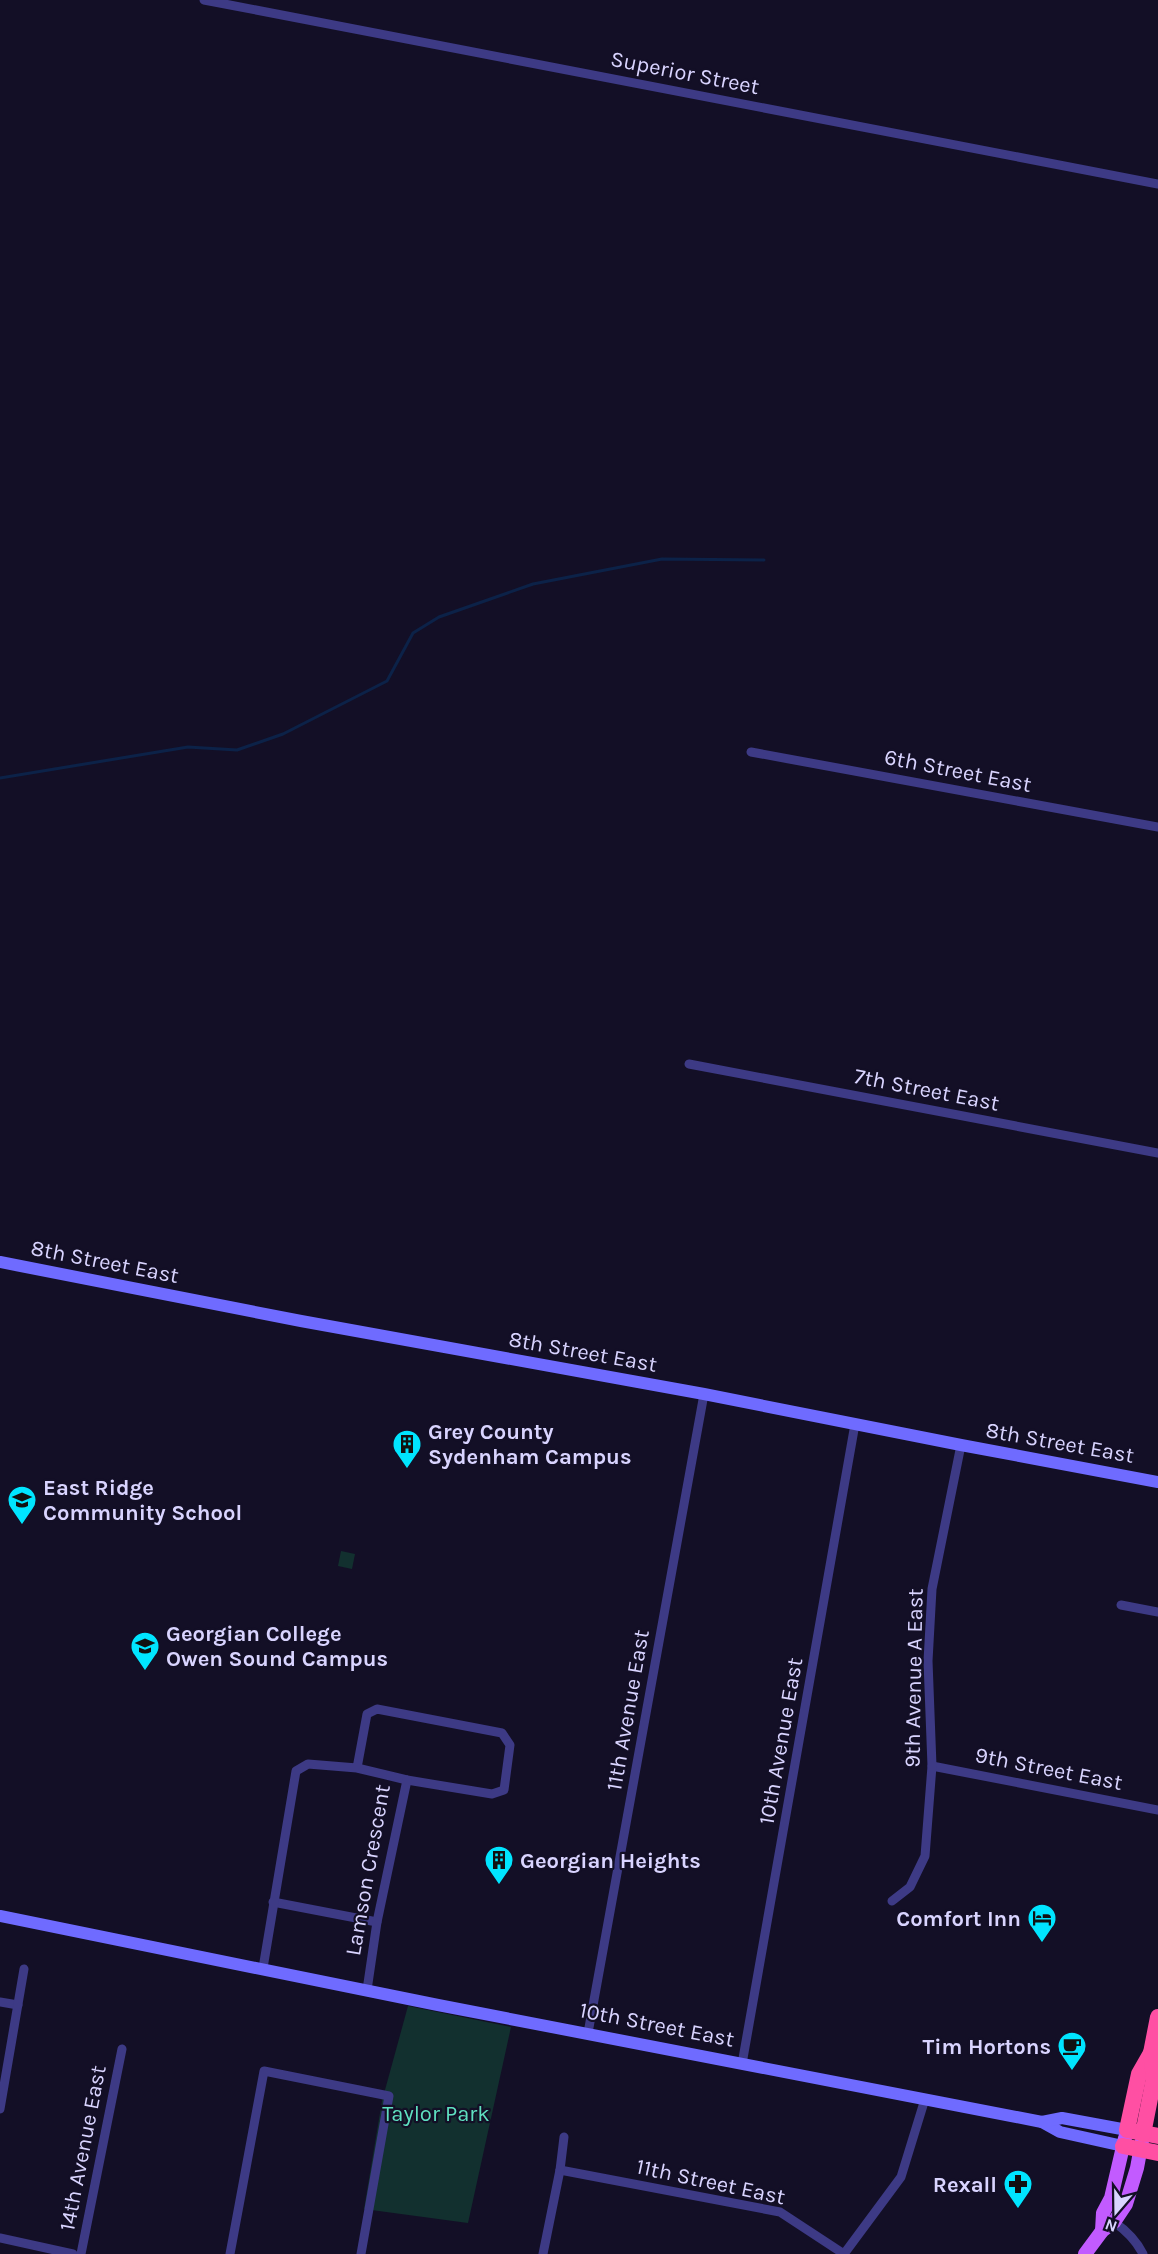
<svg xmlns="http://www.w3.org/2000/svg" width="1158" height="2254" font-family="Karla,sans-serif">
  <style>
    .green { fill: #12302f }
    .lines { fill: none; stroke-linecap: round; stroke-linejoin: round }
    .stream { stroke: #0c2248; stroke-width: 3 }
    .street { stroke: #3d3a85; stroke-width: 9 }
    .secondary { stroke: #6f6bff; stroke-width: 12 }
    .primary { stroke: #c25bff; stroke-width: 14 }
    .highway { stroke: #ff4fa3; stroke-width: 16 }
    .labels { text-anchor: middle; stroke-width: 4.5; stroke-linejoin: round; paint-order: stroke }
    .street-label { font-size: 22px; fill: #d9d4ff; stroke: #130f26 }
    .poi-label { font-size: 22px; font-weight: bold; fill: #d9d4ff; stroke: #130f26; text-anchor: start }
    .park-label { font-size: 22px; fill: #5fe0c0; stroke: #130f26 }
  </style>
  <rect width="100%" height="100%" fill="#130f26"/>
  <g class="green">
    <polygon points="341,1551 355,1554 352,1569 338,1566"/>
    <polygon points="408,2006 511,2027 468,2223 364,2209 382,2101"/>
  </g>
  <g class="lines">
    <polyline class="stream" points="0,778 188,747 237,750 283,734 387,681 413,633 439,617 533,584 662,559 764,560"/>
    <g class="street">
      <polyline points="204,0 1158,184"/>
      <polyline points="751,752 1158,827"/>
      <polyline points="689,1064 1158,1153"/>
      <polyline points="1121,1605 1158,1612"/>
      <polyline points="932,1766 1158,1810"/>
      <polyline points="892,1901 910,1887 925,1856 932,1766 928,1661 932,1589 961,1445"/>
      <polyline points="273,1902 377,1922"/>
      <polyline points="263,1968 296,1771 308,1764 357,1768 407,1780 492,1794 504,1790 510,1745 502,1733 377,1709 367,1714 357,1768"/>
      <polyline points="367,1990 377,1922 407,1780"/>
      <polyline points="0,2002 18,2005"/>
      <polyline points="588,2033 704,1394"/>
      <polyline points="742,2064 855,1424"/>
      <polyline points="0,2109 24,1969"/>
      <polyline points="560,2170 780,2212 844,2254"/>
      <path d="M1114 2222C1127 2231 1136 2240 1143 2254"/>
      <polyline points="0,2238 73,2254"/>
      <polyline points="81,2254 122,2049"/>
      <polyline points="230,2254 264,2071 389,2096 361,2254"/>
      <polyline points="543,2254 560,2170 564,2137"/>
      <polyline points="844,2254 901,2177 925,2099"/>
    </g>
    <g class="secondary">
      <polyline points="0,1262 301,1321 704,1394 961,1445 1158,1482"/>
      <polyline points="0,1916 438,2005 1042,2122 1060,2132 1123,2146"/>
      <polyline points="1042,2122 1062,2118 1127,2130"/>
    </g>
    <g class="primary">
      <polyline points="1102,2231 1103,2213 1111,2198 1125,2138"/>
      <polyline points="1085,2254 1102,2231 1114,2222 1126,2204 1137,2168 1142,2141"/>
    </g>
    <g class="highway">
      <polyline points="1151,2053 1139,2074 1127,2130 1158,2136"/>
      <polyline points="1143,2134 1154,2078 1151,2053 1158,2017"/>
      <polyline points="1123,2146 1158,2153"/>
    </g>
  </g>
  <defs>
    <g id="building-pin" transform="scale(1.5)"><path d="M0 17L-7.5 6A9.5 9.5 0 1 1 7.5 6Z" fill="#00e5ff" stroke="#130f26"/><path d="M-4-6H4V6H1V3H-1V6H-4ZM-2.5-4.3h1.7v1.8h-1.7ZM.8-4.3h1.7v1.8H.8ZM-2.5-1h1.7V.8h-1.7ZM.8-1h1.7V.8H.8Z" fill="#111"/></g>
    <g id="school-pin" transform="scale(1.5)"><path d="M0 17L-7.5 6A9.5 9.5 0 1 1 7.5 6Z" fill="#00e5ff" stroke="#130f26"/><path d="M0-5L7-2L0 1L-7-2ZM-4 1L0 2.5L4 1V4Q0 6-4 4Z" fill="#111"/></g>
    <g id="university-pin" transform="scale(1.5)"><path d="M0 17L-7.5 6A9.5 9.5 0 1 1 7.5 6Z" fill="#00e5ff" stroke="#130f26"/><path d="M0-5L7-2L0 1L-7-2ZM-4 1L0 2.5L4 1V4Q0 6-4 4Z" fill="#111"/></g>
    <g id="hotel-pin" transform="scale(1.5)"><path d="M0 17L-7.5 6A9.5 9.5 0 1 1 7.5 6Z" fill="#00e5ff" stroke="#130f26"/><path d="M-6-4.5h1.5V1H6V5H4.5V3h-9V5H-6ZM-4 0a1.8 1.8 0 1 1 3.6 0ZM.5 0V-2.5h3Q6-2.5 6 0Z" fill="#111"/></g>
    <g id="cafe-pin" transform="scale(1.5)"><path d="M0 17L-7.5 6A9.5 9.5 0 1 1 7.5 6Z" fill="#00e5ff" stroke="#130f26"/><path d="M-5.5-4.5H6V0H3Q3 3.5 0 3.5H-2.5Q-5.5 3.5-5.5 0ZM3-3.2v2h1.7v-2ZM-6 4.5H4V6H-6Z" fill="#111"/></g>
    <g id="pharmacy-pin" transform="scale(1.5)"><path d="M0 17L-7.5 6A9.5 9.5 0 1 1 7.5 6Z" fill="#00e5ff" stroke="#130f26"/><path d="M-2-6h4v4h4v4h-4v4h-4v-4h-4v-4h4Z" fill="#111"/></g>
  </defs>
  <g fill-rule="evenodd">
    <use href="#building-pin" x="407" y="1444"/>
    <use href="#school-pin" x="22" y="1500"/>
    <use href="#university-pin" x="145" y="1646"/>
    <use href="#building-pin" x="499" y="1860"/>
    <use href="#hotel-pin" x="1042" y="1918"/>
    <use href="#cafe-pin" x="1072" y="2046"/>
    <use href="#pharmacy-pin" x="1018" y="2184"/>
  </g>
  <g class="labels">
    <g class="street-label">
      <text transform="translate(685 72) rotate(11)" y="8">Superior Street</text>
      <text transform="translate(958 770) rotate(11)" y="8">6th Street East</text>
      <text transform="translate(927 1089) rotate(11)" y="8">7th Street East</text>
      <text transform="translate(105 1261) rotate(11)" y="8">8th Street East</text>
      <text transform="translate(583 1351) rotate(10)" y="8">8th Street East</text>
      <text transform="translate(1060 1442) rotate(10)" y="8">8th Street East</text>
      <text transform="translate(913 1678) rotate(-89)" y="8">9th Avenue A East</text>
      <text transform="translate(627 1710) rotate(-80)" y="8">11th Avenue East</text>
      <text transform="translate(780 1741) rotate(-80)" y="8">10th Avenue East</text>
      <text transform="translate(1049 1768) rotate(11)" y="8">9th Street East</text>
      <text transform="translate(367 1870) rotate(-80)" y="8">Lamson Crescent</text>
      <text transform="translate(657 2024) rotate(11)" y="8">10th Street East</text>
      <text transform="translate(82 2148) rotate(-79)" y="8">14th Avenue East</text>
      <text transform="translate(711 2181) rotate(12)" y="8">11th Street East</text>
    </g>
    <g class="poi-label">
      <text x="428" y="1439">Grey County<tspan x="428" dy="25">Sydenham Campus</tspan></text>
      <text x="43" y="1495">East Ridge<tspan x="43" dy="25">Community School</tspan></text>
      <text x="166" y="1641">Georgian College<tspan x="166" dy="25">Owen Sound Campus</tspan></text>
      <text x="520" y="1868">Georgian Heights</text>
      <text x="1021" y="1926" text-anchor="end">Comfort Inn</text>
      <text x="1051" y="2054" text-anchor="end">Tim Hortons</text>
      <text x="997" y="2192" text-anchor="end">Rexall</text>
    </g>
    <g class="park-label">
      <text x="436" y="2121">Taylor Park</text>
    </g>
  </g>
  <g transform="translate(1116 2212) rotate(200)" stroke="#130f26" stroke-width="4.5" paint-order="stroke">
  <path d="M0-4.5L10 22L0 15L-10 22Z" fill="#d9d4ff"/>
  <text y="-9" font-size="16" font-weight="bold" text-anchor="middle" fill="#d9d4ff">N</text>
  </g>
</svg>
